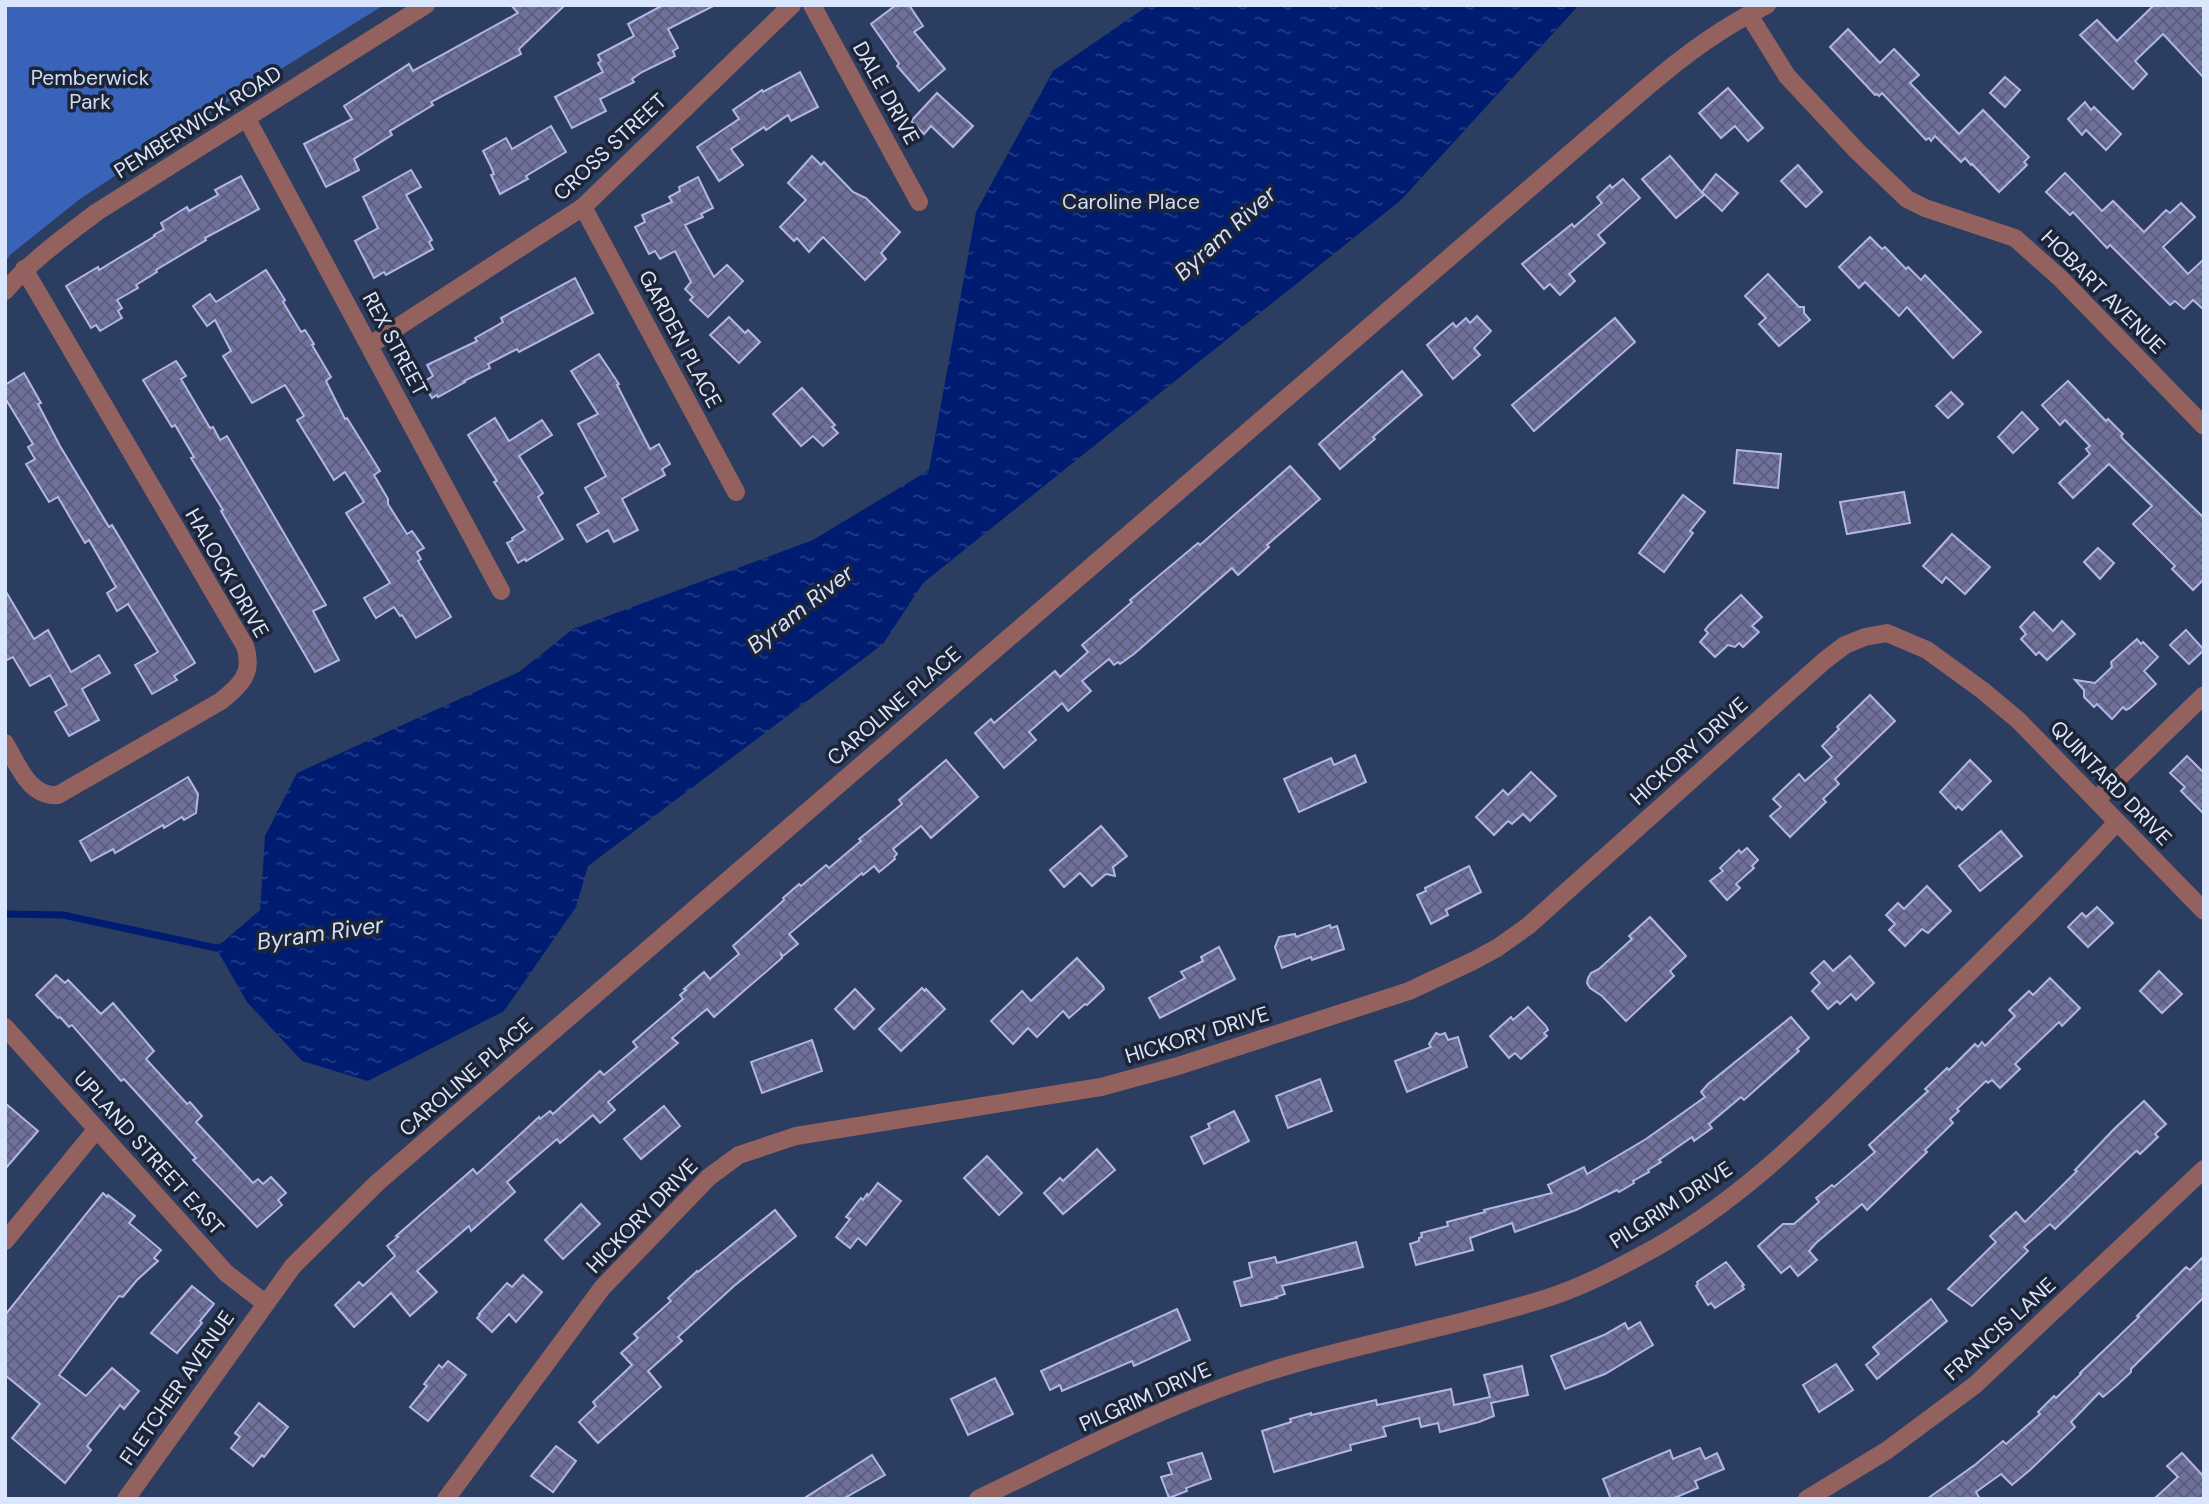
<svg xmlns="http://www.w3.org/2000/svg" width="2209" height="1504" font-family="'DM Sans',sans-serif">
  <style>
    .green { fill: #3962b9 }
    .water { fill: url(#water-ripples) }
    .lines { fill: none; stroke-linecap: round; stroke-linejoin: round }
    .stream { stroke: #001c71; stroke-width: 7 }
    .building { fill: url(#building-cross-hatch); stroke: #b3b5e5; stroke-width: 2 }
    .minor { stroke: #93615e; stroke-width: 18 }
    .labels { text-anchor: middle; stroke-width: 7; stroke-linejoin: round; paint-order: stroke }
    .park-label { font-size: 21px; fill: #d0ddf5; stroke: #1c2435 }
    .street-label { font-size: 21px; fill: #dae6fd; stroke: #1c2435 }
    .water-label { font-size: 23px; font-style: italic; fill: #d3e0f8; stroke: #1c2435 }
  </style>
  <defs>
    <pattern id="water-ripples" width="26" height="14" patternUnits="userSpaceOnUse" patternTransform="scale(1.75)"><rect width="26" height="14" fill="#001c71"/><path d="M2 4q2-2 4 0t4 0M15 11q2-2 4 0t4 0" fill="none" stroke="#253d86"/></pattern>
    <pattern id="building-cross-hatch" width="8" height="8" patternUnits="userSpaceOnUse" patternTransform="scale(1.75)"><rect width="8" height="8" fill="#6f709c"/><path d="M0 0l8 8M0 8l8-8" fill="none" stroke="#5a5d78"/></pattern>
  </defs>
  <rect width="100%" height="100%" fill="#2b3d61"/>
  <polygon class="green" points="5,5 384,5 199,120 80,199 11,254 5,262"/>
  <polygon class="water" points="1149,5 1579,5 1401,200 923,583 883,644 588,866 576,907 504,1011 368,1081 302,1061 247,1002 216,948 260,910 265,836 297,773 519,672 573,629 813,540 929,470 976,212 1053,71"/>
  <g class="lines">
    <polyline class="stream" points="5,914 63,915 216,948 225,946"/>
  </g>
  <g class="building">
    <polygon points="511,5 565,5 519,49 521,54 431,102 433,105 390,131 392,135 354,159 359,170 326,187 304,144 352,119 344,106 409,64 413,71 518,13"/>
    <polygon points="663,5 715,5 668,29 678,48 673,51 675,56 642,72 632,79 634,82 600,99 606,111 572,128 555,97 603,72 598,63 601,61 598,55 634,36 628,24"/>
    <polygon points="896,5 909,5 923,26 914,32 945,69 919,91 897,66 899,64 871,24"/>
    <polygon points="2154,5 2204,5 2204,78 2163,34 2135,61 2147,74 2133,89 2080,35 2097,20 2117,41"/>
    <polygon points="1848,29 1880,63 1894,49 1919,75 1910,83 1959,134 1983,110 2029,157 2024,162 2027,165 1999,192 1972,164 1971,165 1965,158 1961,162 1935,136 1931,141 1929,138 1926,140 1882,93 1879,96 1877,94 1875,95 1830,47"/>
    <polygon points="800,72 818,107 791,121 788,115 766,130 764,127 731,149 743,165 719,181 697,147 739,119 733,110 762,90 763,92"/>
    <polygon points="2005,77 2020,90 2005,107 1990,93"/>
    <polygon points="1728,88 1763,128 1748,141 1735,126 1721,138 1699,113"/>
    <polygon points="937,93 973,126 953,147 931,126 924,134 911,121"/>
    <polygon points="2085,102 2091,110 2094,107 2121,134 2106,150 2086,130 2082,135 2068,119"/>
    <polygon points="551,126 566,152 526,176 528,179 500,194 491,175 494,174 491,167 483,151 506,138 512,149"/>
    <polygon points="812,156 821,165 824,162 853,192 866,198 900,232 881,253 886,259 865,280 823,237 809,252 797,238 794,241 780,227 806,200 788,183"/>
    <polygon points="1670,156 1704,195 1676,218 1642,179"/>
    <polygon points="1798,165 1822,192 1806,207 1781,181"/>
    <polygon points="411,170 421,187 406,195 432,240 429,242 433,249 386,275 384,272 374,278 355,241 378,228 363,197"/>
    <polygon points="2065,173 2102,211 2113,201 2144,232 2166,210 2170,213 2181,203 2195,217 2163,247 2188,274 2204,259 2204,310 2193,300 2184,309 2175,301 2170,305 2110,245 2107,248 2073,212 2070,215 2046,192"/>
    <polygon points="1716,174 1738,193 1722,211 1702,192"/>
    <polygon points="241,176 259,209 205,238 206,240 156,270 157,272 136,285 138,288 117,300 122,308 118,311 122,318 100,331 96,325 91,328 66,286 98,267 99,270 155,236 154,235 164,229 161,223 187,207 189,211 218,195 215,190"/>
    <polygon points="698,177 713,208 701,214 703,217 685,225 714,277 727,265 743,281 708,317 690,300 693,297 685,289 691,282 675,251 660,259 655,251 649,254 635,227 645,222 642,215 672,202 669,197 680,191 679,187"/>
    <polygon points="1623,179 1640,198 1598,235 1605,243 1569,274 1575,281 1560,295 1550,284 1544,289 1522,264 1572,224 1574,227 1602,203 1597,197 1610,185 1612,188"/>
    <polygon points="1870,237 1882,249 1885,247 1906,269 1908,267 1921,280 1925,275 1981,332 1953,358 1907,307 1899,316 1865,282 1859,288 1839,267"/>
    <polygon points="266,270 285,300 283,302 301,332 305,330 314,344 312,345 331,377 326,381 345,419 347,418 380,471 374,475 388,499 388,504 407,534 412,531 424,548 417,552 421,559 418,561 451,617 416,638 402,615 400,616 394,607 376,618 364,598 390,583 346,513 364,502 345,472 334,480 297,420 304,416 285,385 252,403 223,356 231,351 215,320 207,326 193,306 210,294 216,302"/>
    <polygon points="1768,274 1799,307 1804,307 1804,313 1810,320 1779,346 1759,324 1766,318 1745,296"/>
    <polygon points="575,278 593,313 519,352 517,349 488,364 490,368 464,381 465,382 438,397 437,395 432,398 423,382 433,376 427,365 477,341 475,338 503,322 501,318"/>
    <polygon points="1477,316 1491,331 1474,348 1480,355 1453,379 1427,345 1453,323 1456,327 1466,318 1470,323"/>
    <polygon points="729,317 745,333 748,330 760,342 739,363 710,335"/>
    <polygon points="1615,318 1635,342 1534,431 1512,405"/>
    <polygon points="599,354 619,384 617,385 650,449 659,444 670,464 662,469 665,475 622,499 638,530 614,542 608,530 587,542 577,525 599,513 585,488 606,476 578,424 598,414 571,371"/>
    <polygon points="176,361 186,376 181,379 210,428 213,427 220,440 227,436 326,605 313,611 339,660 315,672 221,511 223,510 191,458 194,457 175,425 172,427 143,380"/>
    <polygon points="1402,371 1422,395 1373,437 1375,439 1340,469 1319,444"/>
    <polygon points="24,373 41,403 38,404 60,446 109,527 112,525 195,663 174,676 177,680 152,694 135,665 158,652 128,604 117,611 107,593 116,587 89,540 85,543 58,497 49,502 26,464 35,459 28,447 33,444 5,398 5,385"/>
    <polygon points="2068,381 2104,419 2106,421 2108,419 2123,434 2121,436 2123,439 2204,518 2204,579 2193,590 2172,569 2175,566 2133,524 2152,506 2109,464 2073,498 2059,483 2090,454 2086,449 2090,446 2065,420 2060,425 2042,405"/>
    <polygon points="802,388 835,425 832,427 838,433 823,446 813,436 801,446 773,414"/>
    <polygon points="1951,392 1963,404 1948,418 1936,406"/>
    <polygon points="2022,412 2038,429 2013,453 1998,437"/>
    <polygon points="495,418 509,441 542,420 552,435 519,456 543,493 538,497 563,539 526,561 525,559 518,563 507,543 513,540 512,538 525,530 494,482 497,481 468,435"/>
    <polygon points="1737,450 1781,454 1778,488 1734,483"/>
    <polygon points="1290,466 1320,499 1267,545 1269,547 1238,575 1232,568 1134,654 1120,664 1118,662 1114,665 1109,659 1082,681 1091,691 1068,711 1062,703 1029,732 1036,740 1004,768 975,733 991,719 994,723 1055,671 1060,677 1088,652 1082,645 1132,602 1130,600 1198,543 1200,545"/>
    <polygon points="1904,492 1910,523 1847,534 1840,502"/>
    <polygon points="1683,495 1705,512 1690,531 1693,533 1664,572 1639,553"/>
    <polygon points="1952,534 1990,567 1965,594 1946,577 1942,583 1923,566"/>
    <polygon points="2098,548 2114,563 2100,579 2084,562"/>
    <polygon points="5,590 34,639 48,630 71,672 99,655 110,673 82,689 99,720 69,736 55,712 67,705 50,675 30,686 13,657 5,661"/>
    <polygon points="1741,595 1762,617 1752,626 1759,632 1743,647 1739,643 1735,647 1728,645 1715,657 1700,642 1708,633 1705,630 1709,625"/>
    <polygon points="2034,612 2053,631 2062,621 2075,634 2047,660 2039,652 2036,655 2021,639 2026,634 2020,627"/>
    <polygon points="2186,630 2204,650 2189,664 2170,645"/>
    <polygon points="2137,639 2141,644 2143,642 2158,657 2144,671 2156,684 2130,708 2126,710 2123,707 2112,719 2097,704 2094,707 2084,697 2084,690 2075,680 2095,683 2112,667 2111,662"/>
    <polygon points="1870,695 1895,721 1835,779 1839,784 1823,799 1826,802 1790,837 1770,816 1781,807 1773,799 1799,774 1805,781 1832,757 1822,746 1839,729 1837,727"/>
    <polygon points="1355,755 1366,782 1299,812 1284,779 1331,758 1334,765"/>
    <polygon points="2187,756 2202,771 2204,769 2204,814 2181,791 2185,787 2170,773"/>
    <polygon points="946,760 978,797 931,838 921,826 893,849 897,854 894,857 895,859 879,872 874,866 863,875 862,873 789,934 798,944 783,956 781,954 782,958 746,989 714,1017 707,1009 672,1038 678,1043 608,1102 615,1110 600,1123 593,1115 560,1143 557,1139 507,1182 515,1192 471,1231 469,1226 417,1271 437,1292 410,1316 391,1293 354,1327 335,1305 359,1282 363,1286 395,1256 387,1246 398,1237 396,1236 473,1169 477,1174 539,1117 540,1119 550,1111 553,1114 600,1071 604,1075 637,1047 633,1042 683,999 680,995 686,990 684,989 704,972 710,979 739,954 733,946 784,900 783,898 799,884 801,886 826,865 829,868 861,841 859,839 902,804 899,800"/>
    <polygon points="1970,760 1991,781 1962,810 1958,806 1956,809 1940,792"/>
    <polygon points="1531,772 1556,796 1530,821 1523,814 1512,824 1508,821 1494,835 1476,817 1503,790 1508,795"/>
    <polygon points="188,777 198,794 196,813 184,820 182,817 164,828 163,825 115,853 113,849 91,861 80,841"/>
    <polygon points="1101,826 1127,856 1113,867 1115,876 1106,874 1092,886 1080,873 1064,887 1050,870"/>
    <polygon points="2001,831 2022,856 1980,891 1959,866"/>
    <polygon points="1747,848 1758,860 1752,866 1754,868 1736,884 1740,888 1727,900 1710,881 1723,871 1720,868 1739,850 1741,853"/>
    <polygon points="1469,866 1481,892 1446,910 1448,915 1431,924 1417,895 1426,891 1425,888"/>
    <polygon points="1927,886 1951,911 1928,933 1922,929 1905,946 1889,930 1895,924 1886,915 1898,903 1904,909"/>
    <polygon points="2097,907 2113,923 2088,947 2068,927 2082,913 2086,917"/>
    <polygon points="1650,917 1686,956 1670,971 1674,976 1626,1021 1602,996 1590,988 1587,983 1588,978 1591,973 1599,969 1632,939 1629,936"/>
    <polygon points="1330,925 1331,928 1337,926 1344,949 1312,960 1311,957 1282,968 1275,947 1279,937 1295,934 1296,937"/>
    <polygon points="1219,947 1235,979 1160,1018 1149,998 1185,978 1181,972 1203,961 1201,957"/>
    <polygon points="1850,956 1874,983 1856,1000 1851,994 1840,1004 1837,1001 1828,1009 1812,991 1820,983 1811,973 1824,961 1833,971"/>
    <polygon points="1077,958 1103,986 1104,989 1087,1005 1085,1004 1069,1018 1063,1011 1037,1037 1028,1028 1013,1044 991,1021 1022,991 1031,1001"/>
    <polygon points="2159,971 2182,994 2162,1013 2140,991"/>
    <polygon points="56,975 65,983 68,980 101,1014 113,1003 154,1051 146,1059 187,1104 190,1102 202,1116 196,1122 253,1183 258,1179 263,1184 271,1177 286,1193 278,1200 282,1205 257,1227 193,1160 196,1158 124,1079 121,1081 72,1025 69,1027 60,1017 58,1018 36,995"/>
    <polygon points="2050,978 2080,1008 2062,1026 2059,1022 2015,1064 2020,1069 2000,1088 1992,1080 1988,1083 1986,1081 1957,1109 1959,1111 1950,1119 1953,1123 1925,1150 1927,1152 1867,1210 1862,1204 1816,1243 1809,1251 1817,1260 1798,1276 1790,1266 1781,1273 1758,1246 1783,1224 1794,1224 1819,1202 1816,1198 1832,1185 1834,1187 1875,1152 1869,1145 1928,1091 1925,1089 1947,1068 1949,1070 1975,1044 1978,1047 1982,1042 1985,1046 2015,1016 2009,1010 2029,991 2033,995"/>
    <polygon points="922,988 925,991 926,989 945,1009 901,1051 879,1029"/>
    <polygon points="855,989 874,1009 854,1029 835,1009"/>
    <polygon points="1528,1007 1546,1026 1548,1030 1544,1033 1547,1036 1521,1059 1515,1053 1509,1058 1490,1036 1511,1017 1513,1020"/>
    <polygon points="1791,1017 1809,1038 1797,1049 1799,1051 1744,1100 1741,1097 1709,1124 1712,1128 1694,1141 1692,1137 1659,1160 1661,1162 1648,1170 1649,1172 1633,1181 1634,1183 1619,1192 1617,1190 1576,1210 1515,1232 1512,1223 1470,1238 1473,1250 1416,1265 1410,1244 1419,1241 1419,1238 1422,1237 1421,1233 1448,1226 1447,1222 1485,1212 1484,1210 1552,1193 1548,1185 1584,1167 1587,1174 1646,1139 1705,1097 1701,1092 1708,1084"/>
    <polygon points="1436,1033 1440,1035 1445,1033 1448,1040 1458,1037 1467,1067 1407,1092 1395,1061 1431,1047 1429,1044"/>
    <polygon points="812,1040 822,1071 762,1093 751,1062"/>
    <polygon points="1320,1079 1332,1111 1288,1128 1276,1096"/>
    <polygon points="2144,1101 2166,1124 2155,1134 2158,1137 2140,1154 2137,1151 2135,1152 2055,1229 2050,1224 2024,1247 2028,1251 1972,1306 1948,1289 1996,1242 1990,1236 2016,1212 2025,1222 2077,1171 2075,1170 2114,1129"/>
    <polygon points="5,1103 38,1131 5,1169"/>
    <polygon points="664,1106 680,1126 641,1159 624,1139"/>
    <polygon points="1234,1111 1249,1141 1204,1164 1191,1137 1210,1128 1208,1124"/>
    <polygon points="1097,1149 1115,1170 1063,1214 1044,1193 1060,1178 1063,1181"/>
    <polygon points="987,1156 1022,1193 999,1215 964,1178"/>
    <polygon points="878,1183 901,1201 866,1245 858,1238 850,1248 836,1237 850,1219 846,1217 861,1198 863,1200 867,1194 868,1196"/>
    <polygon points="103,1193 107,1197 108,1195 135,1216 129,1223 161,1250 154,1258 158,1261 137,1280 123,1297 119,1296 59,1375 86,1396 112,1368 139,1391 124,1409 120,1405 87,1446 91,1450 65,1483 12,1438 40,1404 5,1375 5,1315"/>
    <polygon points="581,1204 600,1224 563,1259 545,1240"/>
    <polygon points="775,1210 796,1236 734,1286 678,1337 682,1341 648,1371 661,1387 598,1443 579,1422 596,1406 593,1402 632,1365 621,1353 638,1338 634,1334 671,1301 668,1298 697,1271 698,1272"/>
    <polygon points="1356,1242 1363,1267 1282,1286 1285,1294 1276,1297 1277,1298 1241,1306 1234,1282 1252,1277 1249,1263 1275,1257 1277,1263"/>
    <polygon points="2204,1256 2204,1297 2131,1369 2131,1372 2116,1386 2103,1397 2099,1393 2071,1422 2075,1427 2030,1470 2012,1485 2001,1474 1976,1492 1980,1499 1927,1499 1976,1464 2003,1441 2006,1444 2040,1414 2038,1412 2054,1396 2056,1398 2081,1374 2080,1373 2139,1317 2137,1316 2186,1267 2190,1270"/>
    <polygon points="1726,1262 1744,1285 1742,1286 1744,1289 1715,1308 1711,1303 1708,1305 1696,1286 1698,1284 1697,1282"/>
    <polygon points="523,1275 542,1292 516,1322 509,1314 492,1332 477,1318 480,1315 479,1314 507,1283 512,1287"/>
    <polygon points="192,1286 214,1304 200,1321 202,1323 177,1353 151,1333"/>
    <polygon points="1931,1299 1947,1321 1877,1379 1866,1365 1879,1354 1873,1347"/>
    <polygon points="1177,1309 1190,1340 1134,1366 1132,1361 1062,1391 1060,1385 1050,1390 1041,1371"/>
    <polygon points="1640,1322 1653,1345 1605,1374 1565,1389 1551,1356 1604,1335 1625,1323 1628,1329"/>
    <polygon points="448,1361 466,1375 428,1421 410,1407 427,1386 424,1384 439,1365 442,1368"/>
    <polygon points="1836,1364 1853,1390 1819,1412 1803,1385"/>
    <polygon points="1522,1366 1528,1395 1491,1403 1494,1416 1479,1422 1440,1432 1438,1423 1421,1427 1419,1418 1383,1427 1386,1436 1350,1445 1351,1450 1274,1472 1262,1431 1291,1422 1290,1419 1311,1413 1311,1415 1376,1400 1377,1405 1451,1389 1454,1405 1490,1397 1484,1375"/>
    <polygon points="995,1378 1013,1414 968,1435 951,1399"/>
    <polygon points="259,1403 288,1427 264,1457 262,1455 253,1466 231,1448 240,1437 235,1433"/>
    <polygon points="556,1446 576,1461 553,1492 531,1476"/>
    <polygon points="1700,1448 1705,1459 1717,1453 1724,1469 1695,1481 1698,1488 1672,1499 1611,1499 1603,1479 1670,1450 1673,1459"/>
    <polygon points="1202,1453 1211,1479 1186,1488 1187,1491 1169,1498 1161,1477 1172,1474 1168,1463"/>
    <polygon points="2182,1453 2204,1477 2204,1499 2154,1499 2178,1477 2167,1466"/>
    <polygon points="872,1455 885,1475 843,1499 803,1499"/>
  </g>
  <g class="lines">
    <g class="minor">
      <polyline points="812,5 919,202"/>
      <polyline points="1749,15 1787,76 1857,151 1907,199 1925,208 2015,238 2060,278 2204,426"/>
      <polyline points="247,119 501,591"/>
      <polyline points="583,207 736,492"/>
      <path d="M5 291C32 260 64 237 97 212L426 5"/>
      <polyline points="370,345 583,207 792,5"/>
      <path d="M5 743C18 765 29 797 58 795L221 701C241 685 254 673 245 646L24 269"/>
      <polyline points="2096,800 2204,695"/>
      <polyline points="5,1027 226,1273 265,1303"/>
      <polyline points="5,1241 96,1130"/>
      <path d="M126 1499 293 1266 377 1183 1647 87C1687 53 1721 28 1767 5"/>
      <polyline points="446,1499 602,1288 709,1177 739,1155 796,1136 1101,1087 1178,1066 1409,991 1473,961 1497,948 1528,926 1824,661 1845,645 1865,637 1887,633 1927,650 1982,690 2018,720 2204,911"/>
      <path d="M978 1499C1080 1450 1181 1396 1290 1365 1375 1340 1463 1325 1547 1298 1579 1288 1611 1272 1640 1256 1741 1203 1821 1119 1901 1040 1974 968 2048 897 2117 822"/>
      <polyline points="1807,1499 1886,1451 1975,1385 2204,1169"/>
    </g>
  </g>
  <g class="labels">
    <g class="park-label">
      <text x="90" y="85">Pemberwick<tspan x="90" dy="24">Park</tspan></text>
      <text x="1131" y="209">Caroline Place</text>
    </g>
    <g class="street-label">
      <text transform="translate(886 93) rotate(61)" y="7">DALE DRIVE</text>
      <text transform="translate(198 122) rotate(-32)" y="7">PEMBERWICK ROAD</text>
      <text transform="translate(610 147) rotate(-43)" y="7">CROSS STREET</text>
      <text transform="translate(2103 292) rotate(45)" y="7">HOBART AVENUE</text>
      <text transform="translate(680 339) rotate(62)" y="7">GARDEN PLACE</text>
      <text transform="translate(395 344) rotate(62)" y="7">REX STREET</text>
      <text transform="translate(227 573) rotate(60)" y="7">HALOCK DRIVE</text>
      <text transform="translate(894 706) rotate(-41)" y="7">CAROLINE PLACE</text>
      <text transform="translate(1689 751) rotate(-42)" y="7">HICKORY DRIVE</text>
      <text transform="translate(2111 783) rotate(46)" y="7">QUINTARD DRIVE</text>
      <text transform="translate(1197 1035) rotate(-17)" y="7">HICKORY DRIVE</text>
      <text transform="translate(466 1077) rotate(-41)" y="7">CAROLINE PLACE</text>
      <text transform="translate(149 1153) rotate(48)" y="7">UPLAND STREET EAST</text>
      <text transform="translate(1671 1205) rotate(-33)" y="7">PILGRIM DRIVE</text>
      <text transform="translate(642 1216) rotate(-46)" y="7">HICKORY DRIVE</text>
      <text transform="translate(2000 1329) rotate(-42)" y="7">FRANCIS LANE</text>
      <text transform="translate(177 1388) rotate(-55)" y="7">FLETCHER AVENUE</text>
      <text transform="translate(1145 1397) rotate(-24)" y="7">PILGRIM DRIVE</text>
    </g>
    <g class="water-label">
      <text transform="translate(1225 233) rotate(-42)" y="8">Byram River</text>
      <text transform="translate(800 609) rotate(-38)" y="8">Byram River</text>
      <text transform="translate(320 933) rotate(-8)" y="8">Byram River</text>
    </g>
  </g>
  <rect width="2209" height="1504" fill="none" stroke="#dae6fd" stroke-width="14"/>
</svg>
